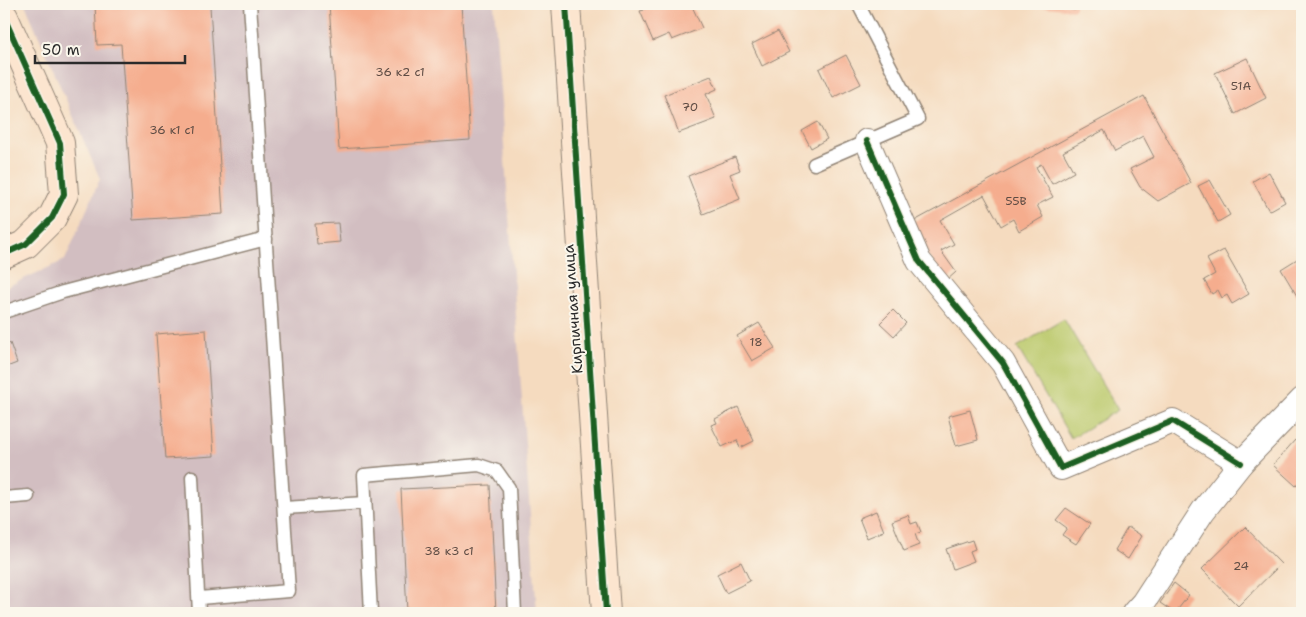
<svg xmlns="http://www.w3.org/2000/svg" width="1306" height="617" font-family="'Shantell Sans',sans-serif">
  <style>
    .industrial { fill: #d2bec1 }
    .green { fill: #bbc96c; stroke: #737a4c }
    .building { fill: #f5ad8e }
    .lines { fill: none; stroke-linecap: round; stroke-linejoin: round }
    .lane-casing { stroke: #908375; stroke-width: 15 }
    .street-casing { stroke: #908375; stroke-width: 26 }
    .secondary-casing { stroke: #908375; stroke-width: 30 }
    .lane { stroke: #fff; stroke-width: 12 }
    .street { stroke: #fff; stroke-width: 24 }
    .secondary { stroke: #fce5cf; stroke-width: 28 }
    .cycleway-casing { stroke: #fbf7ec; stroke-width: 9 }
    .cycleway { stroke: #1b5e20; stroke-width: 6 }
    .labels { text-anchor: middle; stroke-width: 4; stroke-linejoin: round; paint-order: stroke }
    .number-label { font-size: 12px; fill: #5e4c44 }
    .street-label { font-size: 15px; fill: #2b2b2b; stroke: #fbf7ec }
  </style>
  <rect width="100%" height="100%" fill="#fbf7ec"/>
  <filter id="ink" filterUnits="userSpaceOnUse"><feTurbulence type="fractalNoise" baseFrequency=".02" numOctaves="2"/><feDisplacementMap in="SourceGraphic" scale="10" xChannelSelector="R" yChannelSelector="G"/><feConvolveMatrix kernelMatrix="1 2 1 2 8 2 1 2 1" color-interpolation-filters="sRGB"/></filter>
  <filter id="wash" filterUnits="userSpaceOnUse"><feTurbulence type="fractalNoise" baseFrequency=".0096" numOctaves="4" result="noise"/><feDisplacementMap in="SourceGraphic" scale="20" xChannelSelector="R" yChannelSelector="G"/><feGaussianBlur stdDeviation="1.12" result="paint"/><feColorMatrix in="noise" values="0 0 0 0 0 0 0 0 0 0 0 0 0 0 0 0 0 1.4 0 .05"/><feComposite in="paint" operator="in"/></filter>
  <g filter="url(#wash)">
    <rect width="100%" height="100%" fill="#f5dbbf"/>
    <polygon class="industrial" points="25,4 494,4 537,613 4,613 4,288 65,260 100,179"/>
    <polygon class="green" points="1064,319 1118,410 1071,438 1017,347"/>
    <g id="blocks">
      <g class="building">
        <polygon points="95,4 194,4 194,7 210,6 223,214 133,220 121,44 97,45"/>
        <polygon points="329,4 461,4 470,140 339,149"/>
        <polygon points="642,4 691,4 702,28 672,40 669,34 653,41 640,11 644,10"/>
        <polygon points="1036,4 1075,4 1075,10 1036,6"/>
        <polygon points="778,31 789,52 762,66 752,44"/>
        <polygon points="846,55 861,84 833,98 819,69"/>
        <polygon points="1247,58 1266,98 1235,114 1215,73"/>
        <polygon points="711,76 717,89 706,94 716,119 679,133 664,95"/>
        <polygon points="1144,96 1191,183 1158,201 1140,187 1130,169 1154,157 1143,136 1115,151 1104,130 1063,152 1074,172 1052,184 1041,164 1036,167 1053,197 1037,205 1043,217 1019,231 1013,219 1001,226 984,195 940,220 954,244 941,251 956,272 946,281 907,225"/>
        <polygon points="818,122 827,139 811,148 802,131"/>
        <polygon points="735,157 740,170 730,174 740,199 703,214 688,176"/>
        <polygon points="1269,172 1285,202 1269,211 1253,181"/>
        <polygon points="1210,180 1230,215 1218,222 1198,186"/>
        <polygon points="338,223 340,242 317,244 315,224"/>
        <polygon points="1224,250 1249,294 1232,304 1227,295 1222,298 1218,290 1212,294 1204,280 1215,274 1207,259"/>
        <polygon points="1302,256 1302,300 1300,301 1281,269"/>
        <polygon points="893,310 906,323 894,336 880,323"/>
        <polygon points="759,323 775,348 752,361 737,336"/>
        <polygon points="206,330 214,456 165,459 156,334"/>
        <polygon points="10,343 17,363 4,368 4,345"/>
        <polygon points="738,407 754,441 740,448 737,440 722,447 711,425 717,423 715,419"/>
        <polygon points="970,410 978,440 956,446 948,416"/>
        <polygon points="1295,440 1302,447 1302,479 1296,486 1273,465"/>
        <polygon points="490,485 496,613 407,613 401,489"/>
        <polygon points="1066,508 1090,524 1076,544 1062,535 1067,528 1056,520"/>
        <polygon points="876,511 884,531 867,538 859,518"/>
        <polygon points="908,515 911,524 917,522 921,532 915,534 919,545 904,551 892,521"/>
        <polygon points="1128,527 1142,536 1128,559 1114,550"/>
        <polygon points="1245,527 1281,564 1238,606 1202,569"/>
        <polygon points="972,540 975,549 970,551 974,561 953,569 946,549"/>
        <polygon points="741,562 750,581 726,593 717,574"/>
        <polygon points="1174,583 1189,595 1175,613 1160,603"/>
      </g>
    </g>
  </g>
  <g filter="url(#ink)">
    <use href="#blocks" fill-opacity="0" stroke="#908375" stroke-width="1"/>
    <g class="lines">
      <g class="lane-casing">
        <g id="lane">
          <polyline points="814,164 918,119 858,4"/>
          <polyline points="4,312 63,292 266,239"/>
          <polyline points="192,477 199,613"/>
          <polyline points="4,498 28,496"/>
          <polyline points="284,508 365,503"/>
          <polyline points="199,598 289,591 250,4"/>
          <polyline points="371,613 364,475 479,465 497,471 509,488 515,613"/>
        </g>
      </g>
      <g class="street-casing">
        <g id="street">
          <polyline points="867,141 919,261 1003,363 1061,468 1173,421 1241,463"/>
          <polyline points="1134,613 1143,603 1203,511 1241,463 1302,400"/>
        </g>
      </g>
      <g class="secondary-casing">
        <g id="secondary">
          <polyline points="566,4 606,613"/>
          <polyline points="4,17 60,143 64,194 52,218 26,244 4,254"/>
        </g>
      </g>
      <use href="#lane" class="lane"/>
      <use href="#street" class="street"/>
      <use href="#secondary" class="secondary"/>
      <g class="cycleway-casing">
        <g id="cycleway">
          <polyline points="566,4 606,613"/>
          <polyline points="4,17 60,143 64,194 52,218 26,244 4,254"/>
          <polyline points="867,141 919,261 1003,363 1061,468 1173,421 1241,463"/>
        </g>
      </g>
      <use href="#cycleway" class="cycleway"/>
    </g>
  </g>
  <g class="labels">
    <g class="number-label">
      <text x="400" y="76">36 к2 с1</text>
      <text x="1241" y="90">51А</text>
      <text x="690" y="111">70</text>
      <text x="172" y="134">36 к1 с1</text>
      <text x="1016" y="205">55В</text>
      <text x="756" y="346">18</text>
      <text x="449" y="555">38 к3 с1</text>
      <text x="1241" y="570">24</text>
    </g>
    <g class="street-label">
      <text transform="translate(573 309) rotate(-94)" y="5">Кирпичная улица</text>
    </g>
  </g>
  <rect width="1306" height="617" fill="none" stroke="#fbf7ec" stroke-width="20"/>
  <path d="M35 55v8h150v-8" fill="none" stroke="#2b2b2b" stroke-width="2.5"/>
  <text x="42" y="55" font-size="15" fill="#2b2b2b" stroke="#fbf7ec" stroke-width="4" paint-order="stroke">50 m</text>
</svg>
